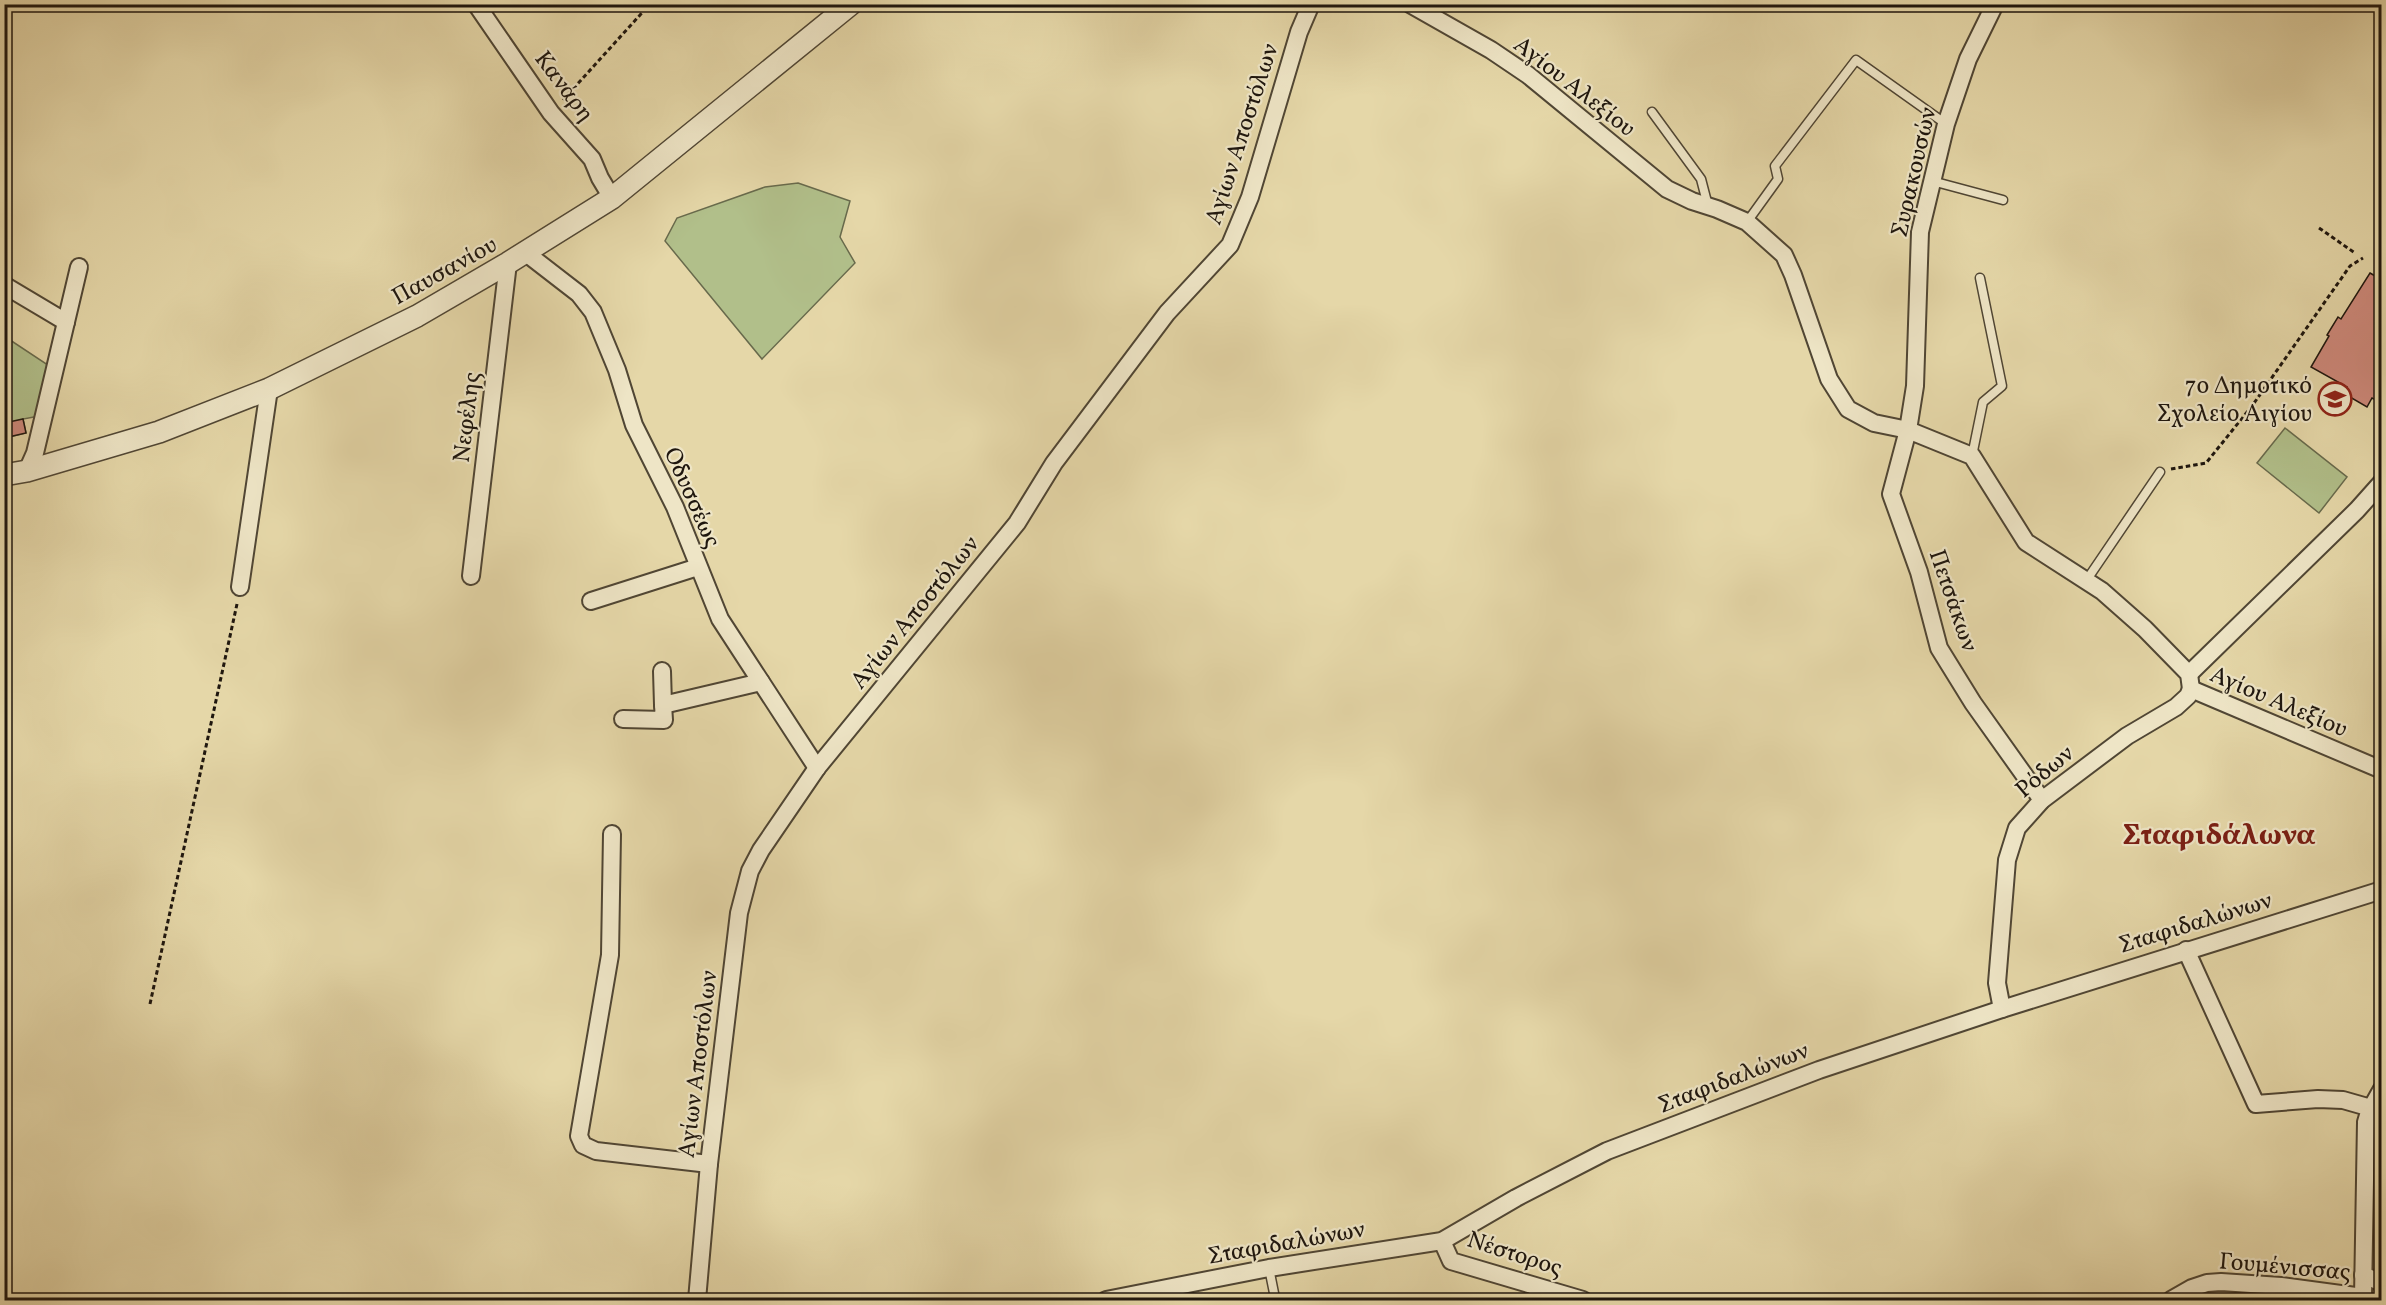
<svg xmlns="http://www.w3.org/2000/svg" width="2386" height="1305" font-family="Vollkorn,serif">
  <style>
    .green { fill: #b1bf8a; stroke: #686a4c; stroke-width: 1.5 }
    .building { fill: #ce897b; stroke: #1e160e; stroke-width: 1.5 }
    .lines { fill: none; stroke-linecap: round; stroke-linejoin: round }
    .service-casing { stroke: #504634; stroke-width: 11 }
    .minor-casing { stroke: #504634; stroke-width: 20 }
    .tertiary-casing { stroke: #504634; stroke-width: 24 }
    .path { stroke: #1e160e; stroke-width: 3; stroke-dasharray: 4.5 3; stroke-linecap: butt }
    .service { stroke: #eee5c6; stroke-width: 8 }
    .minor { stroke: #eee5c6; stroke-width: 16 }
    .tertiary { stroke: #eee5c6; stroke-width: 21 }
    .labels { text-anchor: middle; stroke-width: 4.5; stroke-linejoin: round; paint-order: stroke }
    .street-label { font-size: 24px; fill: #1e160e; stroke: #eee5c6 }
    .poi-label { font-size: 24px; fill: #1e160e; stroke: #eee5c6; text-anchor: end }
    .district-label { font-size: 30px; font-weight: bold; fill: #7a1f14; stroke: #eee5c6 }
  </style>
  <rect width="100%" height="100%" fill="#e5d7a8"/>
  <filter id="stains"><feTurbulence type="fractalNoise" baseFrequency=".00333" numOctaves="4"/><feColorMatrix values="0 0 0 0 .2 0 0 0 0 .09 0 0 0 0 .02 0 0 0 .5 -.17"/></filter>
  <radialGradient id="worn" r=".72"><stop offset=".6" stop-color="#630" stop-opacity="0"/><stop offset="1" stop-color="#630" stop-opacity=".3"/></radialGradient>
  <g class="green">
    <polygon points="798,183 850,201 840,237 855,263 762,359 665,241 677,218 765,187"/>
    <polygon points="4,336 51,367 39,416 23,419 26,433 5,438"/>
    <polygon points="2285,428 2347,477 2319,513 2257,463"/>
  </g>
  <g class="building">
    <polygon points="2370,273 2382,280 2382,403 2372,398 2367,407 2343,393 2347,387 2311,367 2329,336 2327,335 2338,317 2341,319"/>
    <polygon points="23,419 26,433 4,438 4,423"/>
  </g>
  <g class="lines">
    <g class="service-casing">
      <g id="service">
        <polyline points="1652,112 1701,179 1708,206"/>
        <polyline points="1932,181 2003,200"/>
        <polyline points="1747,222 1778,179 1775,166 1856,60 1946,124"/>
        <polyline points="1972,456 1983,402 2002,386 1980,278"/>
        <polyline points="2086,581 2160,472"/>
        <polyline points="1269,1268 1274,1293 1273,1300"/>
        <polyline points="1531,1300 1536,1286"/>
      </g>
    </g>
    <g class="minor-casing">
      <g id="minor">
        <polyline points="476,4 551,113 592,159 600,178 612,198"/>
        <polyline points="1410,4 1491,50 1528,75 1667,189 1692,201 1717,209 1747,222 1784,255 1793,275 1829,379 1848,409 1874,423 1908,430 1972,456 2026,542 2102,591 2145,629 2189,674 2191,689"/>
        <polyline points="1995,4 1968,59 1946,124 1920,232 1915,386 1908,430 1891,494 1919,572 1939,648 1973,703 2042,800"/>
        <polyline points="526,253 579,294 593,312 617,370 634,425 675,507 720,619 817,768"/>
        <polyline points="4,285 66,322"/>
        <polyline points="27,471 35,453 79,267"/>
        <polyline points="471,576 508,263"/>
        <polyline points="240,587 269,389"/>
        <polyline points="591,601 698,567"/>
        <polyline points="662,671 663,705 761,682"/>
        <polyline points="2189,674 2357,510 2382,482"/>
        <polyline points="2191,689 2382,770"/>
        <polyline points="623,719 664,720 663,705"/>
        <polyline points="612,834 610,955 579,1136 583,1145 596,1151 709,1164"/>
        <polyline points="2186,950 2256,1104 2318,1099 2343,1100 2371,1108"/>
        <polyline points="2002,1009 1997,983 2007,860 2017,828 2042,800 2127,736 2176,707 2188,696 2191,689"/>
        <polyline points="1442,1241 1451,1261 1583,1300"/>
        <polyline points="2363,1275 2382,1283"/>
        <polyline points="2363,1297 2366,1122 2369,1112 2382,1089"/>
        <polyline points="697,1300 709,1164 739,913 750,871 761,850 817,768 1017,523 1054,463 1167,313 1230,245 1250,197 1299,32 1311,4"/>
        <polyline points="1106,1300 1269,1268 1442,1241 1516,1198 1607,1151 1819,1070 2002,1009 2382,890"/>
        <polyline points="2171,1300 2192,1288 2207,1283 2221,1282 2281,1286 2363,1297"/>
      </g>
    </g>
    <g class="tertiary-casing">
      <polyline id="tertiary" points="4,475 27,471 159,432 269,389 417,316 508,263 612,198 851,4"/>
    </g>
    <g class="path">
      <polyline points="563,100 650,4"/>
      <polyline points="2319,228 2355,253"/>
      <polyline points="2171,469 2206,463 2252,406 2350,266 2363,258"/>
      <polyline points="150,1004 237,604"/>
    </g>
    <use href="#service" class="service"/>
    <use href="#minor" class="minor"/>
    <use href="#tertiary" class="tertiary"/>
  </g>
  <defs>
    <g id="school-ring" transform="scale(1.725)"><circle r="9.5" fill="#eee5c6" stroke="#8f2418" stroke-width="1.5"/><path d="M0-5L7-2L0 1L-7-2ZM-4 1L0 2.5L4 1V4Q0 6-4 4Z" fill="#8f2418"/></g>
  </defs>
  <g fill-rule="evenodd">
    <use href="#school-ring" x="2335" y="399"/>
  </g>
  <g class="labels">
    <g class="street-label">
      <text transform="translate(565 86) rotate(53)" y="8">Κανάρη</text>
      <text transform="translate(1575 86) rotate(38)" y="8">Αγίου Αλεξίου</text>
      <text transform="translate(1241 134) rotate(-72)" y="8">Αγίων Αποστόλων</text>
      <text transform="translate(1913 172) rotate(-77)" y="8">Συρακουσών</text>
      <text transform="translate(444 270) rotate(-29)" y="8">Παυσανίου</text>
      <text transform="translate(466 417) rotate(-83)" y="8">Νεφέλης</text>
      <text transform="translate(693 497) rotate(66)" y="8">Οδυσσέως</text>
      <text transform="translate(1954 600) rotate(71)" y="8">Πετσάκων</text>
      <text transform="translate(914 612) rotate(-51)" y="8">Αγίων Αποστόλων</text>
      <text transform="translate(2279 701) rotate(23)" y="8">Αγίου Αλεξίου</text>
      <text transform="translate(2044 771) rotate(-40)" y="8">Ρόδων</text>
      <text transform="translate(2195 922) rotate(-17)" y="8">Σταφιδαλώνων</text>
      <text transform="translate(697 1064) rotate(-83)" y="8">Αγίων Αποστόλων</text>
      <text transform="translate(1733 1077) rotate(-21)" y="8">Σταφιδαλώνων</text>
      <text transform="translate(1286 1242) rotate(-10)" y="8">Σταφιδαλώνων</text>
      <text transform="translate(1515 1253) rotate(18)" y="8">Νέστορος</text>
      <text transform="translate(2285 1266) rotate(5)" y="8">Γουμένισσας</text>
    </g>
    <g class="poi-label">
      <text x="2312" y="393">7ο Δημοτικό<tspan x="2312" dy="28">Σχολείο Αιγίου</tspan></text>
    </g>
    <g class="district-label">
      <text x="2219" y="844">Σταφιδάλωνα</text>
    </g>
  </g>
  <rect width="2386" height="1305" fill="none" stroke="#e5d7a8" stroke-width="24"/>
  <rect x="6" y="6" width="2374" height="1293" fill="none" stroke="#1e160e" stroke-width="3"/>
  <rect x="12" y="12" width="2362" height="1281" fill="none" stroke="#1e160e" stroke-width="1.5"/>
  <rect width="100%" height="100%" filter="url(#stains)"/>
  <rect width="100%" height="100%" fill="url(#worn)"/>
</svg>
